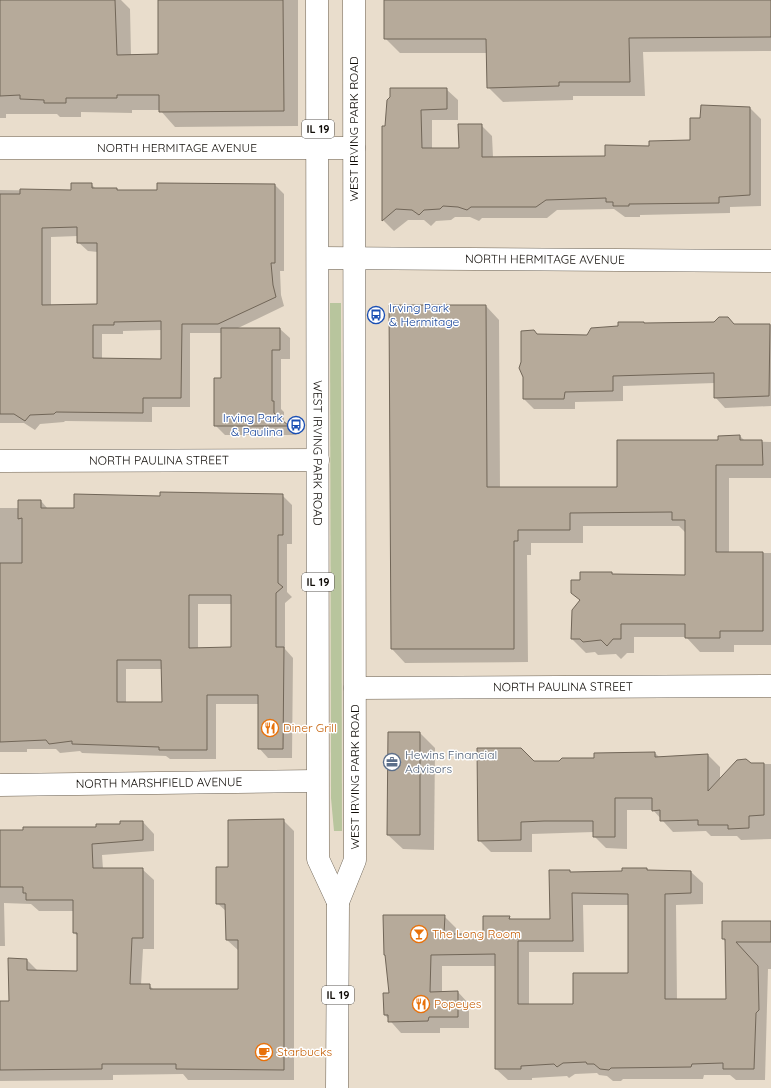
<svg xmlns="http://www.w3.org/2000/svg" width="771" height="1088" font-family="Quicksand,sans-serif">
  <style>
    .green { fill: #b8c59d }
    .shadow { fill: #0003; fill-rule: evenodd }
    .building { fill: #b6aa9a; stroke: #716658; fill-rule: evenodd }
    .lines { fill: none; stroke-linecap: round; stroke-linejoin: round }
    .street-casing { stroke: #6a6052; stroke-width: 23 }
    .primary-casing { stroke: #6a6052; stroke-width: 23 }
    .street { stroke: #fff; stroke-width: 22 }
    .primary { stroke: #fff; stroke-width: 22 }
    .labels { text-anchor: middle; stroke-width: 3; stroke-linejoin: round; paint-order: stroke }
    .shield { fill: #fff; stroke: #585551; stroke-width: 1 }
    .shield-label { font-size: 11px; font-weight: bold; fill: #100c07 }
    .street-label { font-size: 12px; fill: #100c07; stroke: #fff }
    .transit-label { font-size: 12px; fill: #164399; stroke: #fff; text-anchor: start }
    .food-label { font-size: 12px; fill: #c56008; stroke: #fff; text-anchor: start }
    .service-label { font-size: 12px; fill: #4e5e75; stroke: #fff; text-anchor: start }
  </style>
  <rect width="100%" height="100%" fill="#e9ddcc"/>
  <polygon class="green" points="330,303 341,303 342,831 334,831 331,798"/>
  <g class="shadow">
    <polygon points="0,0 121,0 130,9 131,55 159,55 159,0 298,0 298,126 175,127 160,110 132,110 132,113 81,112 81,117 60,117 57,114 6,114 6,118 0,118"/>
    <polygon points="385,0 771,0 771,51 643,52 645,96 573,96 573,100 503,102 488,87 488,53 400,53 385,38"/>
    <polygon points="446,89 458,100 458,120 432,120 432,149 460,149 481,125 492,136 493,157 606,157 650,147 691,141 701,119 750,108 761,119 761,206 730,207 730,213 640,215 640,217 625,217 614,209 557,210 547,218 482,218 479,221 470,217 455,217 451,220 436,221 431,226 424,220 408,220 394,231 383,220 383,127 386,127"/>
    <path d="M91 184 96 189H117L119 191H158V184L275 185 284 194V271H280L281 295 284 306 236 329H280L290 338V359H281V409L284 412V423L297 435H225L215 425 222 379V333H190V407H152V422L65 421 64 422 40 424 35 430 24 423H0V190L72 191ZM78 236V242L88 251 98 252V305L51 306V237ZM162 330V360L102 359V334H123V331Z"/>
    <polygon points="486,306 499,320 500,488 618,488 719,441 740,436 745,441 771,442 771,478 729,478 729,553 771,553 771,645 734,645 734,652 700,652 686,637 634,637 634,653 627,653 621,659 616,654 598,655 595,652 586,653 572,639 581,601 581,582 611,573 614,575 686,576 686,533 679,526 583,526 583,543 531,543 531,555 527,555 528,662 405,663 392,649"/>
    <polygon points="645,324 771,325 771,406 725,408 715,397 715,383 623,386 623,401 575,402 575,409 534,409 524,399 537,335 587,336"/>
    <path d="M282 495 292 505V544H287V592L292 597 285 603V649L293 658 292 758H268L259 748V704H216V759H170L166 756 82 753 80 751 60 753 56 749H27V752H0V508H19L41 501 48 509H75L161 497ZM198 604H232V648L198 649ZM126 669H162L163 703H126Z"/>
    <polygon points="420,733 435,748 434,850 403,849 388,835"/>
    <polygon points="655,753 659,757 708,755 720,767 720,780 751,764 771,764 771,839 741,840 737,836 711,836 706,831 673,832 653,810 627,810 627,849 606,848 594,836 594,832 532,834 532,852 491,852 479,840 534,762 595,760"/>
    <polygon points="283,820 294,831 294,1080 188,1080 183,1074 113,1075 113,1080 0,1081 0,1002 10,1002 27,960 38,971 78,972 78,936 74,933 74,911 39,911 31,904 4,903 5,946 0,946 0,831 97,828 143,822 154,834 154,851 102,855 103,869 142,869 154,880 154,949 143,949 141,985 149,985 154,990 239,990 239,951 227,940 227,912 217,903 229,868"/>
    <path d="M647 869 649 871 691 872 703 883V904L676 905 677 1000H727L726 942 723 939 771 922V969H768L765 1080H736L730 1075H704L703 1079H623L621 1081H613L607 1076 599 1075 597 1073 575 1074 569 1078 567 1076 532 1078V1080H508L496 1069V966H442V992H458L469 1004V1028H440V1033H401L385 1015 390 994 444 916 456 928V935H484L509 917 512 920H551L569 871 571 873 623 872ZM583 905H629V974L574 1005H529V952H584Z"/>
  </g>
  <g class="building">
    <polygon points="0,0 115,0 117,55 158,54 158,0 283,0 284,111 159,112 159,95 117,95 117,98 66,98 66,103 44,103 44,100 20,99 20,95 0,96"/>
    <polygon points="384,0 771,0 771,37 629,38 630,82 559,82 559,86 487,88 486,39 384,39"/>
    <polygon points="390,88 447,88 447,109 421,110 422,148 459,148 458,124 482,124 482,157 605,156 605,145 649,146 649,141 690,140 690,118 700,118 701,105 750,107 750,195 719,197 719,203 629,204 629,206 613,206 613,202 606,202 606,198 546,200 536,207 471,207 467,210 458,207 443,206 440,209 424,210 419,215 412,210 396,209 382,221 382,126 385,126 387,100 390,97"/>
    <path d="M71 183H92V188H117V190H157V183L275 184V263H271L273 285 276 297 218 324H182L181 398H143V413L56 412 54 414 30 415 25 421 14 414H0V194H20V189L71 190ZM77 227V243H97V304L42 305V228ZM161 321V359L93 358V325H114V322Z"/>
    <polygon points="389,305 486,305 487,487 617,487 617,440 718,440 718,436 740,435 740,440 762,440 763,465 716,465 716,552 763,552 763,631 720,631 720,638 685,638 685,624 621,624 621,639 613,639 607,646 601,640 583,642 580,639 571,639 572,610 580,600 571,593 571,580 580,580 580,572 612,572 612,574 685,575 685,520 672,520 672,512 570,513 570,530 518,530 518,541 514,541 514,649 391,649"/>
    <polygon points="719,317 728,317 734,324 770,324 769,396 714,398 714,373 613,376 613,391 565,392 564,399 523,399 523,377 519,368 521,362 521,331 534,330 537,334 587,335 591,328 618,326 618,322 644,322 644,323 714,322"/>
    <polygon points="221,328 280,328 280,350 272,350 272,401 274,401 274,413 289,426 214,426 214,378 221,378"/>
    <path d="M160 492 283 494V535H278V583L283 587 276 593V647H284L283 749H258V695H207V750H159V747L72 744V741L49 744 46 740 0 742V563H22V518L18 519V500H41V508H74V494L160 496ZM189 595H231V647L189 648ZM117 660H161L162 702H117Z"/>
    <polygon points="388,732 420,732 420,835 387,835"/>
    <polygon points="477,748 521,748 534,761 559,761 562,758 594,758 594,753 655,752 655,757 708,754 708,791 737,760 746,759 751,763 764,763 764,815 749,816 749,828 728,829 728,825 698,825 698,820 660,821 660,810 652,811 652,798 615,798 615,837 593,837 593,821 544,821 521,822 521,840 478,841"/>
    <polygon points="284,819 284,1070 176,1069 176,1064 102,1064 102,1069 0,1070 0,1001 9,1001 8,958 27,959 27,970 77,971 77,933 73,933 73,900 26,900 26,893 23,893 23,887 0,887 0,830 23,830 23,827 96,827 96,824 120,824 120,821 143,821 143,840 92,844 93,868 143,868 143,938 132,938 130,984 150,984 150,989 238,989 238,940 226,940 225,904 216,904 216,867 228,867 228,820"/>
    <path d="M622 868H647V870L691 871V893L665 894V999H726L725 939H722V921H771V942H736L758 966 759 1010 756 1013 754 1069H723V1063L692 1064 691 1067 611 1068 609 1070 600 1069 594 1064H587L586 1062 563 1063 557 1067 554 1064 521 1066V1069H495V954L431 955 430 992 458 991V1017H429L428 1021 388 1022V1015H384L383 993H389L385 955H384L383 915H445L444 934H483V916H510L509 919H550L549 870H570V872L622 871ZM572 893 628 894V973H573V1004H518V941H573Z"/>
  </g>
  <g class="lines">
    <g class="street-casing">
      <g id="street">
        <path id="s1" d="M0 148H354"/>
        <path id="s2" d="M319 258 771 261"/>
        <path id="s3" d="M0 461 318 460"/>
        <path id="s4" d="M355 688 771 686"/>
        <path id="s5" d="M0 785 317 781"/>
      </g>
    </g>
    <g class="primary-casing">
      <g id="primary">
        <path id="s6" d="M317 0 318 859 338 902"/>
        <polyline points="337,1088 338,902 355,860 354,0"/>
      </g>
    </g>
    <use href="#street" class="street"/>
    <use href="#primary" class="primary"/>
  </g>
  <defs>
    <g id="bus-ring" transform="scale(0.9)"><circle r="9.5" fill="#fff" stroke="#1a4fb4" stroke-width="1.5"/><path d="M-5-6H5V4H4V6H2V4H-2V6H-4V4H-5ZM-3.5-4V0h7V-4ZM-3.5 1.2v1.5H-2V1.2ZM2 1.2v1.5H3.5V1.2Z" fill="#1a4fb4"/></g>
    <g id="restaurant-ring" transform="scale(0.9)"><circle r="9.5" fill="#fff" stroke="#e8710a" stroke-width="1.5"/><path d="M-5-6h1v4h1v-4h1v4h1v-4h1v5L-1.5 .5V6h-2V.5L-5-1ZM5-6V6H3V1.5H1.5Q1.5-4 5-6Z" fill="#e8710a"/></g>
    <g id="office-ring" transform="scale(0.9)"><circle r="9.5" fill="#fff" stroke="#5c6f8a" stroke-width="1.5"/><path d="M-6-3h4V-5.5h4V-3h4V5H-6ZM-1-4.5V-3h2v-1.5ZM-6 0V1H6V0Z" fill="#5c6f8a"/></g>
    <g id="bar-ring" transform="scale(0.9)"><circle r="9.5" fill="#fff" stroke="#e8710a" stroke-width="1.5"/><path d="M-6-5H6L.8 .8V4.5H3.5V6h-7V4.5H-.8V.8Z" fill="#e8710a"/></g>
    <g id="cafe-ring" transform="scale(0.9)"><circle r="9.5" fill="#fff" stroke="#e8710a" stroke-width="1.5"/><path d="M-5.5-4.5H6V0H3Q3 3.5 0 3.5H-2.5Q-5.5 3.5-5.5 0ZM3-3.2v2h1.7v-2ZM-6 4.5H4V6H-6Z" fill="#e8710a"/></g>
  </defs>
  <g fill-rule="evenodd">
    <use href="#bus-ring" x="376" y="315"/>
    <use href="#bus-ring" x="296" y="425"/>
    <use href="#restaurant-ring" x="270" y="728"/>
    <use href="#office-ring" x="392" y="762"/>
    <use href="#bar-ring" x="419" y="934"/>
    <use href="#restaurant-ring" x="421" y="1004"/>
    <use href="#cafe-ring" x="264" y="1052"/>
  </g>
  <g class="labels">
    <g class="shield">
      <rect x="302" y="120" width="32" height="18" rx="3"/>
      <rect x="302" y="573" width="32" height="18" rx="3"/>
      <rect x="322" y="986" width="32" height="18" rx="3"/>
    </g>
    <g class="shield-label">
      <text x="318" y="133">IL 19</text>
      <text x="318" y="586">IL 19</text>
      <text x="338" y="999">IL 19</text>
    </g>
    <g class="street-label">
      <text transform="translate(354 129) rotate(-90)" y="4">WEST IRVING PARK ROAD</text>
      <text dy="4" stroke="none"><textPath href="#s1" startOffset="177">NORTH HERMITAGE AVENUE</textPath></text>
      <text dy="4" stroke="none"><textPath href="#s2" startOffset="226">NORTH HERMITAGE AVENUE</textPath></text>
      <text dy="4" stroke="none"><textPath href="#s6" startOffset="453">WEST IRVING PARK ROAD</textPath></text>
      <text dy="4" stroke="none"><textPath href="#s3" startOffset="159">NORTH PAULINA STREET</textPath></text>
      <text dy="4" stroke="none"><textPath href="#s4" startOffset="208">NORTH PAULINA STREET</textPath></text>
      <text transform="translate(355 777) rotate(-90)" y="4">WEST IRVING PARK ROAD</text>
      <text dy="4" stroke="none"><textPath href="#s5" startOffset="159">NORTH MARSHFIELD AVENUE</textPath></text>
    </g>
    <g class="transit-label">
      <text x="389" y="312">Irving Park<tspan x="389" dy="14">&amp; Hermitage</tspan></text>
      <text x="283" y="422" text-anchor="end">Irving Park<tspan x="283" dy="14">&amp; Paulina</tspan></text>
    </g>
    <g class="food-label">
      <text x="283" y="732">Diner Grill</text>
      <text x="432" y="938">The Long Room</text>
      <text x="434" y="1008">Popeyes</text>
      <text x="277" y="1056">Starbucks</text>
    </g>
    <g class="service-label">
      <text x="405" y="759">Hewins Financial<tspan x="405" dy="14">Advisors</tspan></text>
    </g>
  </g>
</svg>
